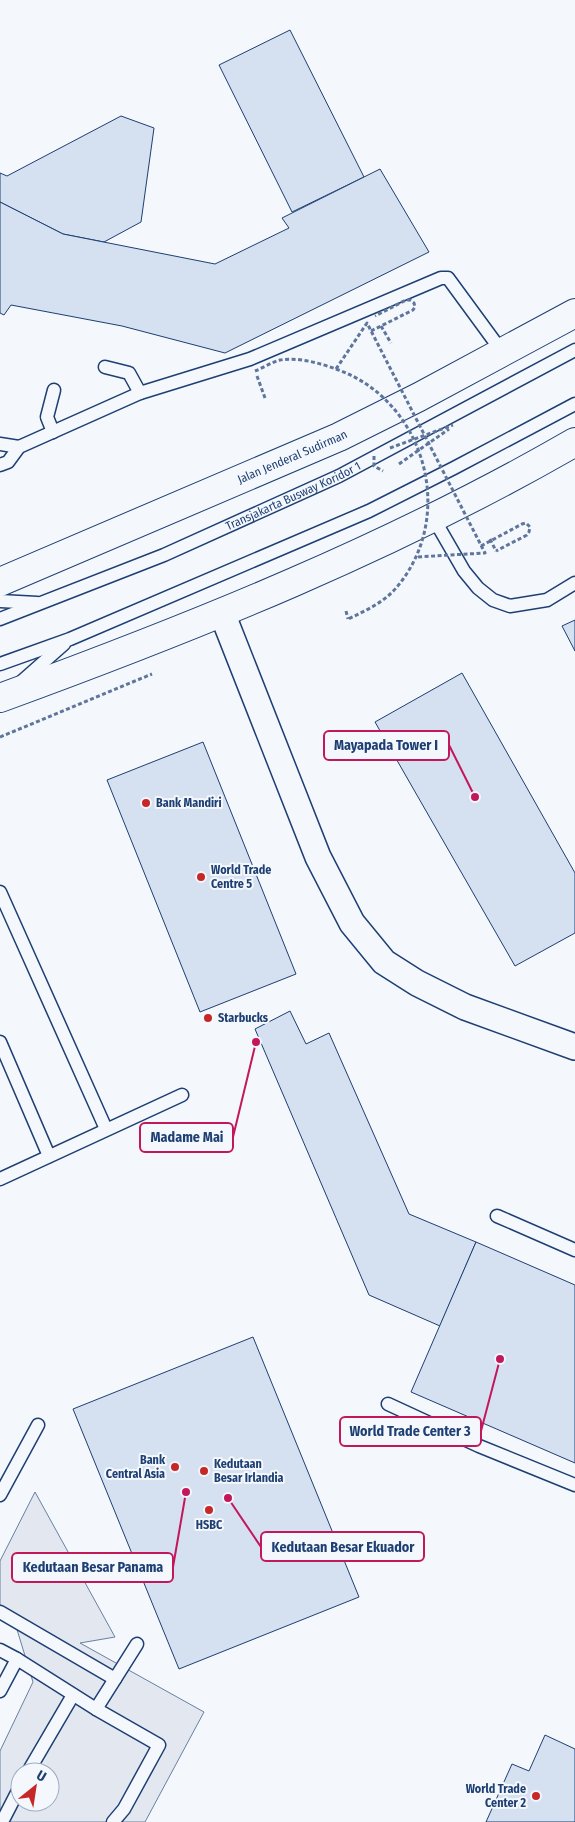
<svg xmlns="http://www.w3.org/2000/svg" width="575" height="1822" font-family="'Fira Sans Condensed',sans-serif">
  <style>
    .parking { fill: #e3e8f0; stroke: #687fa3; fill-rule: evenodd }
    .building { fill: #d5e0f0; stroke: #1d3f73 }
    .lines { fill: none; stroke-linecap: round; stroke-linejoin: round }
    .lane-casing { stroke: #1d3f73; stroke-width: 15 }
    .street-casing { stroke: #1d3f73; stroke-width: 28 }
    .primary-casing { stroke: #1d3f73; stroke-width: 30 }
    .path { stroke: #5e769c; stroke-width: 3; stroke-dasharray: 4 2.5; stroke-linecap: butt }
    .lane { stroke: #f4f7fb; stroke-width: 12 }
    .street { stroke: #f4f7fb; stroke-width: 25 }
    .primary { stroke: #f4f7fb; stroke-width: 28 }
    .path-bridge { stroke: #5e769c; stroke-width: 3; stroke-dasharray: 4 2.5; stroke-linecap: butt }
    .poi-dot { fill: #c62828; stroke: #f4f7fb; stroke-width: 2 }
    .labels { text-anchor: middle; stroke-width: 4; stroke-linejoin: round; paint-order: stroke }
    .street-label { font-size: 12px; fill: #1d3f73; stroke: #f4f7fb }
    .poi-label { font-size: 12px; font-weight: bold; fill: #1d3f73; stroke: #f4f7fb; text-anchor: start }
    .leader { fill: none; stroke: #c2185b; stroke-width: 2 }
    .callout-dot { fill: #c2185b; stroke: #f4f7fb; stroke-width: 2 }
    .callout { fill: #f4f7fb; stroke: #c2185b; stroke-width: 2 }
    .callout-label { font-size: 14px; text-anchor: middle; font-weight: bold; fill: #1d3f73 }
  </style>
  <rect width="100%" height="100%" fill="#f4f7fb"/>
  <path class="parking" d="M35 1492 115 1637 80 1643 204 1712 145 1822H0V1751L33 1682 15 1623 0 1616V1561ZM20 1772H50V1802H20Z"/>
  <g class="building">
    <polygon points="290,30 364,177 292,212 219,65"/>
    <polygon points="121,116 154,128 141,222 104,242 63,234 0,202 0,173 7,176"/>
    <polygon points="380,169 429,252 225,353 122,326 11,305 4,315 0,313 0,202 63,234 215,264 289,228 282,218"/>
    <polygon points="575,620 575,651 562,626"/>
    <polygon points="462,673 575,873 575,933 515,966 375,722"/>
    <polygon points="203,742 296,974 200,1012 107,780"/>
    <polygon points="290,1011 306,1044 329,1033 409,1214 476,1242 440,1326 369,1295 255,1029"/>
    <polygon points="476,1242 575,1285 575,1463 411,1392"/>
    <polygon points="253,1337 359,1597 179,1669 73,1409"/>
    <polygon points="545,1735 575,1749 575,1822 486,1822 512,1764 529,1771"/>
  </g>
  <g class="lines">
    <g class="lane-casing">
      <g id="lane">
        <polyline points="105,367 129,373 140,393"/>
        <polyline points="53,432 47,417 54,390"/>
        <polyline points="0,444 19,447"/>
        <polyline points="0,465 8,462 19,447 140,393 250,359 441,278 448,278 503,353"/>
        <polyline points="434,519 464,571 478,588 493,600 510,606 547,600 575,583"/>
        <polyline points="0,601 37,603"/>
        <path id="s1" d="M0 619 164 555 339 476 575 350"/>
        <polyline points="0,664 70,639 369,511 454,468 575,404"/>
        <polyline points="21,682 64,644"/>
        <polyline points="0,892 106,1129"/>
        <polyline points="0,1042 49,1156"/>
        <polyline points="0,1179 182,1095"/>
        <polyline points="497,1216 575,1250"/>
        <polyline points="388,1404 479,1446 575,1485"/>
        <polyline points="0,1495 38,1425"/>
        <polyline points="0,1612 115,1679"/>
        <polyline points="0,1650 17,1659 96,1709 159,1745 124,1809 113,1822"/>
        <polyline points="0,1691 17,1659"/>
        <polyline points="96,1709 137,1644"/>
        <polyline points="28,1772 73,1695"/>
        <polyline points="4,1818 20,1787"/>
      </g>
    </g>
    <g class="street-casing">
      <polyline id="street" points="222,613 318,857 352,923 384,962 417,983 465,1007 575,1047"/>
    </g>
    <g class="primary-casing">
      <g id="primary">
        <path id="s2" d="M0 582 339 437 419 397 575 313"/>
        <path d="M0 698C197 626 393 547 575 442"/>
      </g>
    </g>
    <g class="path">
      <polyline points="381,326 391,343"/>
      <polyline points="257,376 265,398"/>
      <polyline points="490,539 496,551"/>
      <polyline points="346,611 348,619"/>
      <polyline points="0,737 152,674"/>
    </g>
    <use href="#lane" class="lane"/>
    <use href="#street" class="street"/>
    <use href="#primary" class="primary"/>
    <g class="path-bridge">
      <polyline points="371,331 413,310 415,307 414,303 410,300 406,300 375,316"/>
      <polyline points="336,369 367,323 485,553 416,557"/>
      <path d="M255 371C263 368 272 362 280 360 298 357 319 363 336 369 425 400 458 516 396 588 383 603 365 611 348 619"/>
      <polyline points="390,448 453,425"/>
      <polyline points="374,456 374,466 383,471"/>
      <polyline points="399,464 449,429"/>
      <polyline points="481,546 522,524 526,523 530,527 529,532 527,535 496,551"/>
    </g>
  </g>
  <g class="poi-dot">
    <circle cx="146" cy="803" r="5"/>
    <circle cx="201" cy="877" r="5"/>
    <circle cx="208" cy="1018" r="5"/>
    <circle cx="175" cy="1467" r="5"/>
    <circle cx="204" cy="1471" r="5"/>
    <circle cx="209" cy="1510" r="5"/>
    <circle cx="536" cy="1796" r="5"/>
  </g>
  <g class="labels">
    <g class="street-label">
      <text dy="4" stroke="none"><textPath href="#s2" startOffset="318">Jalan Jenderal Sudirman</textPath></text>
      <text dy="4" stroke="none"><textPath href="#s1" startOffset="318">Transjakarta Busway Koridor 1</textPath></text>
    </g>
    <g class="poi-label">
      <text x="156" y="807">Bank Mandiri</text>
      <text x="211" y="874">World Trade<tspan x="211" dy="14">Centre 5</tspan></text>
      <text x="218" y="1022">Starbucks</text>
      <text x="165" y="1464" text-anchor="end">Bank<tspan x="165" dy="14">Central Asia</tspan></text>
      <text x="214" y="1468">Kedutaan<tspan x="214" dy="14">Besar Irlandia</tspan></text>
      <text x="209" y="1529" text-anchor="middle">HSBC</text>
      <text x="526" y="1793" text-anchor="end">World Trade<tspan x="526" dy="14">Center 2</tspan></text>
    </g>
  </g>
  <path class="leader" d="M475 797L449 745M256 1042L233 1137M500 1359L481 1431M228 1498L261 1547M186 1492L173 1567"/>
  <g class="callout-dot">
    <circle cx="475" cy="797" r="5"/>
    <circle cx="256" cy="1042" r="5"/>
    <circle cx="500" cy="1359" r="5"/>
    <circle cx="228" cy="1498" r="5"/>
    <circle cx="186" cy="1492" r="5"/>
  </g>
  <g class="callout">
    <rect x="324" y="731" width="125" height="29" rx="5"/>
    <rect x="140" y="1123" width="93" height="29" rx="5"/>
    <rect x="340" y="1417" width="141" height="29" rx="5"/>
    <rect x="261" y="1532" width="163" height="29" rx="5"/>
    <rect x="12" y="1553" width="161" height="29" rx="5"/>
  </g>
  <g class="callout-label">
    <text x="386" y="750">Mayapada Tower I</text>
    <text x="187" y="1142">Madame Mai</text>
    <text x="410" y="1436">World Trade Center 3</text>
    <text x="343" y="1552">Kedutaan Besar Ekuador</text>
    <text x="93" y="1572">Kedutaan Besar Panama</text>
  </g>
  <g transform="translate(35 1787) rotate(30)"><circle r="24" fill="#f4f7fb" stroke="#9eadc5"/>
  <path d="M0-4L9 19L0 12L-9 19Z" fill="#c62828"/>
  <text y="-8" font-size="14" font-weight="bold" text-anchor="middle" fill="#1d3f73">U</text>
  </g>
</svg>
